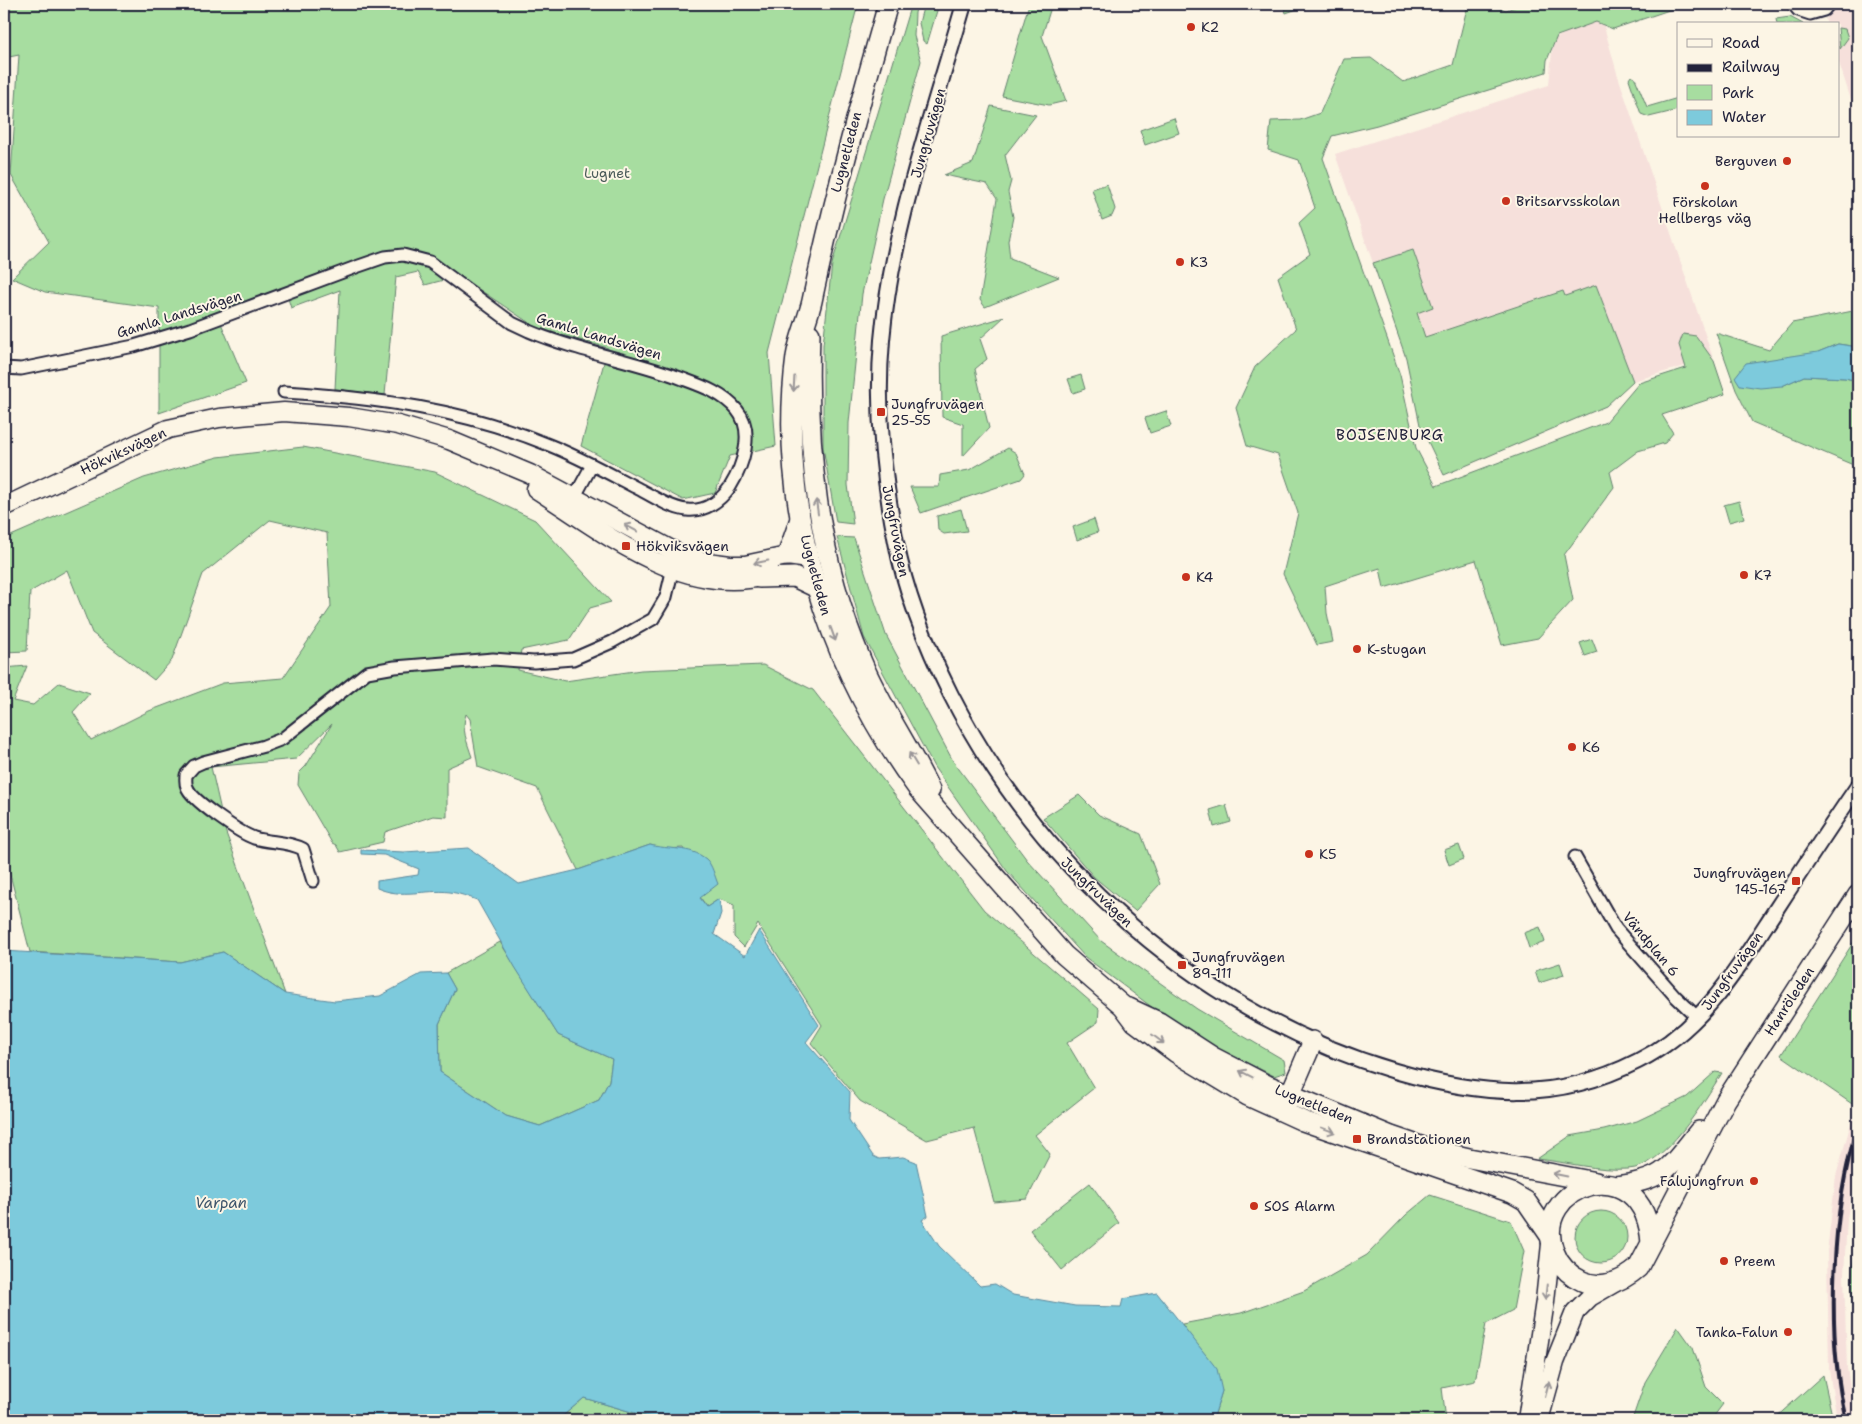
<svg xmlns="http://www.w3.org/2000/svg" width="1862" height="1424" font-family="'Shantell Sans',sans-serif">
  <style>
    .built { fill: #f6e0db }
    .green { fill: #a7dda0; stroke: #64806e }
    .water { fill: #7dcadc; stroke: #59879c }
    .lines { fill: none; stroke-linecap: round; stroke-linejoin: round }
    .minor-casing { stroke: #22223b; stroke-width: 15 }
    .tertiary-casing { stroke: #22223b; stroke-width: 18 }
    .primary-casing { stroke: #22223b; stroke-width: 21 }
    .trunk-casing { stroke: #22223b; stroke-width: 22 }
    .minor { stroke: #fcf5e5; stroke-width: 11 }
    .tertiary { stroke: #fcf5e5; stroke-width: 14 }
    .primary { stroke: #fcf5e5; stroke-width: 18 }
    .trunk { stroke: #fcf5e5; stroke-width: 19 }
    .rail { stroke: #22223b; stroke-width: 4 }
    .oneway { stroke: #9a9698 }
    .poi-dot { fill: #c8321e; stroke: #fcf5e5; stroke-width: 2 }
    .labels { text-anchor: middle; stroke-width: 4; stroke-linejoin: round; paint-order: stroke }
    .poi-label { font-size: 14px; fill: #22223b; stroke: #fcf5e5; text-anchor: start }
    .street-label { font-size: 14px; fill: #22223b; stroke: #fcf5e5 }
    .park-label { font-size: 14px; fill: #4a5a59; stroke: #fcf5e5 }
    .neighbourhood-label { font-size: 15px; letter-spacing: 1px; fill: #22223b; stroke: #fcf5e5 }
    .water-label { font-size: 15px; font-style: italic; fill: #3d546b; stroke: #fcf5e5 }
  </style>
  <rect width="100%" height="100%" fill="#fcf5e5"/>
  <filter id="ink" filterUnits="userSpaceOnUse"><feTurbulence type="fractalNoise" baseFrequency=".02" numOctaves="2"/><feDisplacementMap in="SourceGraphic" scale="10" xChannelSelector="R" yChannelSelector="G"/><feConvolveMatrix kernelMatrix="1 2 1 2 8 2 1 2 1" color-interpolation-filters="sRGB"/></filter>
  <g filter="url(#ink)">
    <g class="built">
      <polygon points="1840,4 1858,4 1858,121 1838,60 1838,24 1827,24 1825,19"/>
      <polygon points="1600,12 1617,73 1713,358 1633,381 1606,406 1444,475 1420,425 1406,358 1335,154 1549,85 1553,40"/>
      <polygon points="1858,1098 1858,1160 1847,1218 1844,1275 1847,1368 1855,1420 1837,1420 1829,1370 1827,1252 1836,1176"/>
    </g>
    <g class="green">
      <polygon points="4,4 858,4 769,353 776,446 730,456 715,493 683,500 581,446 608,348 537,328 459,276 425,285 418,272 396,277 385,395 335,389 340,290 291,308 286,292 218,316 246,383 159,413 159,308 45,292 12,278 49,242 11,175 19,55 4,58"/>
      <polygon points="911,4 917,4 915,13 914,36 921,61 883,199 862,294 849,423 848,485 853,524 836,522 823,447 823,345 832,264"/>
      <polygon points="924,4 939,4 927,44 923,41 919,23"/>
      <polygon points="1029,4 1052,4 1042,36 1066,101 1049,105 1002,96"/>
      <polygon points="1283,4 1311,4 1286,13"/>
      <polygon points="1468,4 1488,4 1506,10 1524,4 1687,4 1613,29 1596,22 1557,36 1547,60 1546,72 1377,125 1332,136 1323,158 1400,375 1416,448 1436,486 1606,422 1639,383 1686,368 1679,345 1683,334 1696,336 1714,361 1725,394 1662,415 1673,433 1665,443 1638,451 1610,472 1614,487 1564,555 1573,600 1538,638 1502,645 1476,560 1384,588 1380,568 1325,586 1327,613 1333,642 1317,645 1283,574 1298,513 1278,455 1247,446 1236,408 1255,367 1296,329 1278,277 1310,254 1299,223 1315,208 1299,160 1268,150 1271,121 1300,120 1320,113 1344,59 1371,58 1403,82 1453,65"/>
      <polygon points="1790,17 1803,24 1777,24 1776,19"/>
      <polygon points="1838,28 1845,29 1848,38 1840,49"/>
      <polygon points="1631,76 1635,78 1647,107 1678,98 1678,110 1649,117 1641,114 1629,79"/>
      <polygon points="991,106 1036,115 1005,155 1011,181 1008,192 1013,217 1008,241 1010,258 1059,277 985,307 980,300 997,199 987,184 944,175 973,163"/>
      <polygon points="1174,118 1179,133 1145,145 1140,130"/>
      <polygon points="1107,184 1115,209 1112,216 1102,220 1092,189"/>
      <polygon points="1413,250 1433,307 1417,313 1425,337 1563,291 1565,296 1596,285 1633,381 1606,406 1444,475 1420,425 1406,358 1373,263"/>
      <polygon points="1858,310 1858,347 1838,344 1818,352 1782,386 1804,376 1845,378 1858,381 1858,467 1752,422 1736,390 1716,333 1769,350 1792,323"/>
      <polygon points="1004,317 980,339 987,359 975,369 989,428 963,456 963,424 942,417 941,336"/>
      <polygon points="1081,375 1085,389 1073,393 1068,379"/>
      <polygon points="1166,411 1171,426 1150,433 1145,418"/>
      <path d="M303 447 435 472 535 520 611 602 590 608 569 640 521 650 518 670 565 681 641 670 763 665 813 690 984 910 1099 1009 1098 1022 1067 1043 1094 1088 1035 1135 1050 1154 1027 1199 994 1202 974 1128 927 1140 860 1101 811 1043 822 1025 758 924 744 947 734 937V905L719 899 707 907 700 897 683 848 666 849 650 845 578 870 537 788 478 767 470 719 466 714C461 729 467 742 472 757L447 768V817L433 816 385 832 383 842 340 852 336 845 332 843 298 785 299 773 306 766 332 724 296 759 211 767 226 833 285 994 223 952 180 962 30 952 4 851V668L27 666 13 701 33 705 59 683 90 693 73 712 91 740 149 711 223 683 283 678 331 607 327 533 270 520 203 574 172 660 154 680 92 633 67 570 30 592 27 651 4 652V539L144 478 218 457Z"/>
      <polygon points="1008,448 1016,453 1025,474 1021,479 921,513 910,487 939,487 940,475 969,470"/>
      <polygon points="1739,501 1744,518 1729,522 1724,505"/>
      <polygon points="961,509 967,531 944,534 938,530 937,516"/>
      <polygon points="1094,519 1098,532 1077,540 1073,527"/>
      <polygon points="837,537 854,538 886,635 953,761 1027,860 1101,941 1197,1009 1284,1060 1286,1072 1274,1076 1185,1032 1085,957 1007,871 934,767 864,637"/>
      <polygon points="1592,639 1597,652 1585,656 1580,643"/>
      <polygon points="1079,795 1099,815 1141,834 1160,884 1135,911 1094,877 1043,818"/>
      <polygon points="1226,805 1231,822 1214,827 1210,810"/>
      <polygon points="1459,845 1464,859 1449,865 1444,850"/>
      <polygon points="1540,927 1545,942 1529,948 1524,933"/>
      <polygon points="1858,935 1858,1098 1855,1106 1781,1055"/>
      <polygon points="500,942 558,1035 612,1059 609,1081 599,1100 540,1126 506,1116 440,1072 439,1024 455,989 446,973"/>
      <polygon points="1560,963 1564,975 1539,983 1535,971"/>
      <path d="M1715 1072 1722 1073C1704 1101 1665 1168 1628 1169 1597 1171 1567 1162 1537 1159L1570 1136 1604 1130 1637 1121 1687 1097Z"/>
      <polygon points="1090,1183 1119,1223 1062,1270 1030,1230"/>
      <polygon points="1430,1195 1511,1221 1524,1251 1513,1310 1486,1324 1475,1381 1442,1388 1446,1420 1213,1420 1222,1391 1182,1324 1241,1313 1304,1291 1367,1255 1406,1215"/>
      <circle cx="1601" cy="1237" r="26"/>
      <path d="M1858 1225V1358C1851 1312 1849 1272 1858 1225Z"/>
      <polygon points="1678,1327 1693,1348 1706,1387 1723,1404 1711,1420 1632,1420 1645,1382"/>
      <polygon points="1823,1375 1833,1420 1773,1420"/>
      <polygon points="584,1398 652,1418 653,1420 558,1420"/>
    </g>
    <g class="water">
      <polygon points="1838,344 1858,347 1858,381 1845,378 1804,376 1782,386 1760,388 1740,385 1735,377 1746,363 1818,352"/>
      <path d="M650 845C669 850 690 846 706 859 712 864 715 877 718 884L700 898 707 907 719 899 721 913 714 934 745 956 759 930 819 1025 806 1042 850 1092 849 1120 873 1156 879 1159 903 1157 916 1162 928 1216 922 1220 939 1246 980 1286 995 1284 1013 1295 1075 1306 1121 1307 1123 1299 1157 1293 1217 1369 1222 1391 1213 1420H653L652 1418 584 1398 558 1420H4V951L180 962 223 952 285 994 335 1001 380 996 421 974 446 973 455 989 439 1024 440 1072 506 1116 540 1126 599 1100 609 1081 612 1059 558 1035 515 967 477 900C468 897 459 893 450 892 425 889 402 899 377 888V881L418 875 419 869 384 855 361 854V850L404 852 469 848 519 884 578 870Z"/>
    </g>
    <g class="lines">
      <g class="minor-casing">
        <g id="minor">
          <polyline points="1793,4 1798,10 1810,14 1824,10 1829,4"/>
          <path d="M4 368 21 369 134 346 190 329 356 267 385 257 403 255 430 262 512 323 529 331C578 352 633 360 683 379 702 386 723 393 737 410 755 431 743 466 730 487 720 501 705 512 687 510 670 508 652 496 637 488 608 473 579 457 549 445 462 409 377 398 284 392"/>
          <polyline points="574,498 592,465"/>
          <polyline points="1575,857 1616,929 1675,996 1698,1018"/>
          <path d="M313 881 303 849C287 841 270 843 254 838 240 833 191 800 187 787 185 783 186 778 186 775L194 766 203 762 264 746 282 739 367 672 395 667 493 659 534 662 573 659 612 642 653 619 666 597 673 568"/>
        </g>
      </g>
      <g class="tertiary-casing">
        <path id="tertiary" d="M964 4C933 113 892 227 882 340 876 407 883 476 896 542 906 595 927 647 951 695 1042 873 1202 1014 1395 1071 1481 1096 1556 1103 1638 1061 1701 1030 1736 971 1773 914 1801 871 1829 828 1858 786"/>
      </g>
      <g class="primary-casing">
        <g id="primary">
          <path d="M536 489C603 532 687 601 771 574"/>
          <polyline points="4,507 168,429 219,418 284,412 349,417 398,425 449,440 530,474 681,555 707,562 730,565 745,565 787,556 809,559"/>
          <polyline points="1527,1420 1545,1301 1551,1244"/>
          <polyline points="1539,1420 1555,1362 1575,1312 1590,1297 1616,1282"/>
        </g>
      </g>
      <g class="trunk-casing">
        <g id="trunk">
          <path d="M888 4C860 102 833 200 812 301 808 319 799 338 796 357 776 509 828 667 918 789L1064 955 1123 1006 1135 1022 1175 1052 1248 1096 1303 1121 1512 1193 1526 1201 1550 1236"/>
          <path d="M810 334C806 448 817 557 862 662 881 707 909 746 930 790"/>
          <polyline points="787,556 800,519"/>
          <polyline points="759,578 794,577 817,588"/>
          <polyline points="1129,1008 1159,1022 1213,1057 1267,1085 1391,1136 1429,1149 1469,1158 1596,1182"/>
          <polyline points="1285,1106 1313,1041"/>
          <path d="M1616 1186C1665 1180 1669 1168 1699 1131"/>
          <path d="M1651 1243C1644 1145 1529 1185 1554 1251 1559 1265 1569 1275 1582 1281 1602 1290 1623 1281 1638 1268L1726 1100 1858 895"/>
        </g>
      </g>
      <use href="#minor" class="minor"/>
      <use href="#tertiary" class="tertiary"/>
      <use href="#primary" class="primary"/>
      <use href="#trunk" class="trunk"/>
      <path class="rail" d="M1846 1420C1826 1335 1831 1209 1858 1125"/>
    </g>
    <defs><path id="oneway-shaft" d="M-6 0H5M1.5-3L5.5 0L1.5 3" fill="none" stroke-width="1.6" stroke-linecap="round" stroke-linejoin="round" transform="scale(1.25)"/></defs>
    <g class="oneway">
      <use href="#oneway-shaft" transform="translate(794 384) rotate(93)"/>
      <use href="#oneway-shaft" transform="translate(817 507) rotate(-98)"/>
      <use href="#oneway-shaft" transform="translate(631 528) rotate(-152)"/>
      <use href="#oneway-shaft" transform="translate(761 562) rotate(169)"/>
      <use href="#oneway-shaft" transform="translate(833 634) rotate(70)"/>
      <use href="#oneway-shaft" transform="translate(913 759) rotate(-121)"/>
      <use href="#oneway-shaft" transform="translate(1158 1039) rotate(37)"/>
      <use href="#oneway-shaft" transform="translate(1246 1074) rotate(-153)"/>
      <use href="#oneway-shaft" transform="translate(1328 1130) rotate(20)"/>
      <use href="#oneway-shaft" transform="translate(1560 1175) rotate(-169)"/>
      <use href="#oneway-shaft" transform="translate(1546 1292) rotate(96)"/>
      <use href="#oneway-shaft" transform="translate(1547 1389) rotate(-75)"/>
    </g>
  </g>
  <g class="poi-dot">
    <circle cx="1191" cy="27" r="5"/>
    <circle cx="1787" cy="161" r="5"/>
    <circle cx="1705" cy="186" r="5"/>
    <circle cx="1506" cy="201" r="5"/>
    <circle cx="1180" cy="262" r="5"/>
    <rect x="876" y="407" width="10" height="10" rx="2.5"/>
    <rect x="621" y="541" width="10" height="10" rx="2.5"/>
    <circle cx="1744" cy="575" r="5"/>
    <circle cx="1186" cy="577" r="5"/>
    <circle cx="1357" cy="649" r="5"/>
    <circle cx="1572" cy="747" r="5"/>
    <circle cx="1309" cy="854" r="5"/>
    <rect x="1791" y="876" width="10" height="10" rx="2.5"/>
    <rect x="1177" y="960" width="10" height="10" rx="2.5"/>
    <rect x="1352" y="1134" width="10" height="10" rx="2.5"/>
    <circle cx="1754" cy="1181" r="5"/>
    <circle cx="1254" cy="1206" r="5"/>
    <circle cx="1724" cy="1261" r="5"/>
    <circle cx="1788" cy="1332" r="5"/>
  </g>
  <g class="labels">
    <g class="poi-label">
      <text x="1201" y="32">K2</text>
      <text x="1777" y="166" text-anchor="end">Berguven</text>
      <text x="1516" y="206">Britsarvsskolan</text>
      <text x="1705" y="207" text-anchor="middle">Förskolan<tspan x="1705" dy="16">Hellbergs väg</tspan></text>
      <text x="1190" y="267">K3</text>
      <text x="891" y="409">Jungfruvägen<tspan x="891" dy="16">25-55</tspan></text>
      <text x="636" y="551">Hökviksvägen</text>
      <text x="1754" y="580">K7</text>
      <text x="1196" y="582">K4</text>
      <text x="1367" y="654">K-stugan</text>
      <text x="1582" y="752">K6</text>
      <text x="1319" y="859">K5</text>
      <text x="1786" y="878" text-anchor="end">Jungfruvägen<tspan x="1786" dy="16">145-167</tspan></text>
      <text x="1192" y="962">Jungfruvägen<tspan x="1192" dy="16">89-111</tspan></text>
      <text x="1367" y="1144">Brandstationen</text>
      <text x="1744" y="1186" text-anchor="end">Falujungfrun</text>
      <text x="1264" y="1211">SOS Alarm</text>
      <text x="1734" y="1266">Preem</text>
      <text x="1778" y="1337" text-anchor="end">Tanka-Falun</text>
    </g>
    <g class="street-label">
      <text transform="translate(928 133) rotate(-74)" y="5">Jungfruvägen</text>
      <text transform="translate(846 152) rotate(-75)" y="5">Lugnetleden</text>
      <text transform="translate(179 314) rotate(-17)" y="5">Gamla Landsvägen</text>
      <text transform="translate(599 336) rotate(17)" y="5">Gamla Landsvägen</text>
      <text transform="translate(123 451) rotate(-25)" y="5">Hökviksvägen</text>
      <text transform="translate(896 531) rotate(79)" y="5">Jungfruvägen</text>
      <text transform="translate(816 575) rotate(75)" y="5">Lugnetleden</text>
      <text transform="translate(1097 892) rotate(44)" y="5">Jungfruvägen</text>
      <text transform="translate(1651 944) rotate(50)" y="5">Vändplan 6</text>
      <text transform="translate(1732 971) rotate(-54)" y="5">Jungfruvägen</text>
      <text transform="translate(1789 1001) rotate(-57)" y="5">Hanröleden</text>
      <text transform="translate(1314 1104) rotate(22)" y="5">Lugnetleden</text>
    </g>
    <g class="park-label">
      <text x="607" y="178">Lugnet</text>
    </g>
    <g class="neighbourhood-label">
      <text x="1390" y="440">BOJSENBURG</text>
    </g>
    <g class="water-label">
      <text x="221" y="1208">Varpan</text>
    </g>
  </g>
  <rect width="1862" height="1424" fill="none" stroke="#fcf5e5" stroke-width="20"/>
  <rect x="10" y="10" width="1842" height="1404" fill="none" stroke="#22223b" stroke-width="2" filter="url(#ink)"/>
  <rect x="1677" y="22" width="162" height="115" fill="#fcf5e5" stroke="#a5a1a1"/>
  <rect x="1687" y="39" width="25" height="8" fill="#fcf5e5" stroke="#a5a1a1"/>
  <text x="1722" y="48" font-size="15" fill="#22223b">Road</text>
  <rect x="1687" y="64" width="25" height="8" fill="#22223b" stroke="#a5a1a1"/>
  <text x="1722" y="72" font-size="15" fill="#22223b">Railway</text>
  <rect x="1687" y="85" width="25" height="15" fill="#a7dda0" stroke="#a5a1a1"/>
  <text x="1722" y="98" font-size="15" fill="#22223b">Park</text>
  <rect x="1687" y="110" width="25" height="15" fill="#7dcadc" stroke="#a5a1a1"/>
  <text x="1722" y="122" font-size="15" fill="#22223b">Water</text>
</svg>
